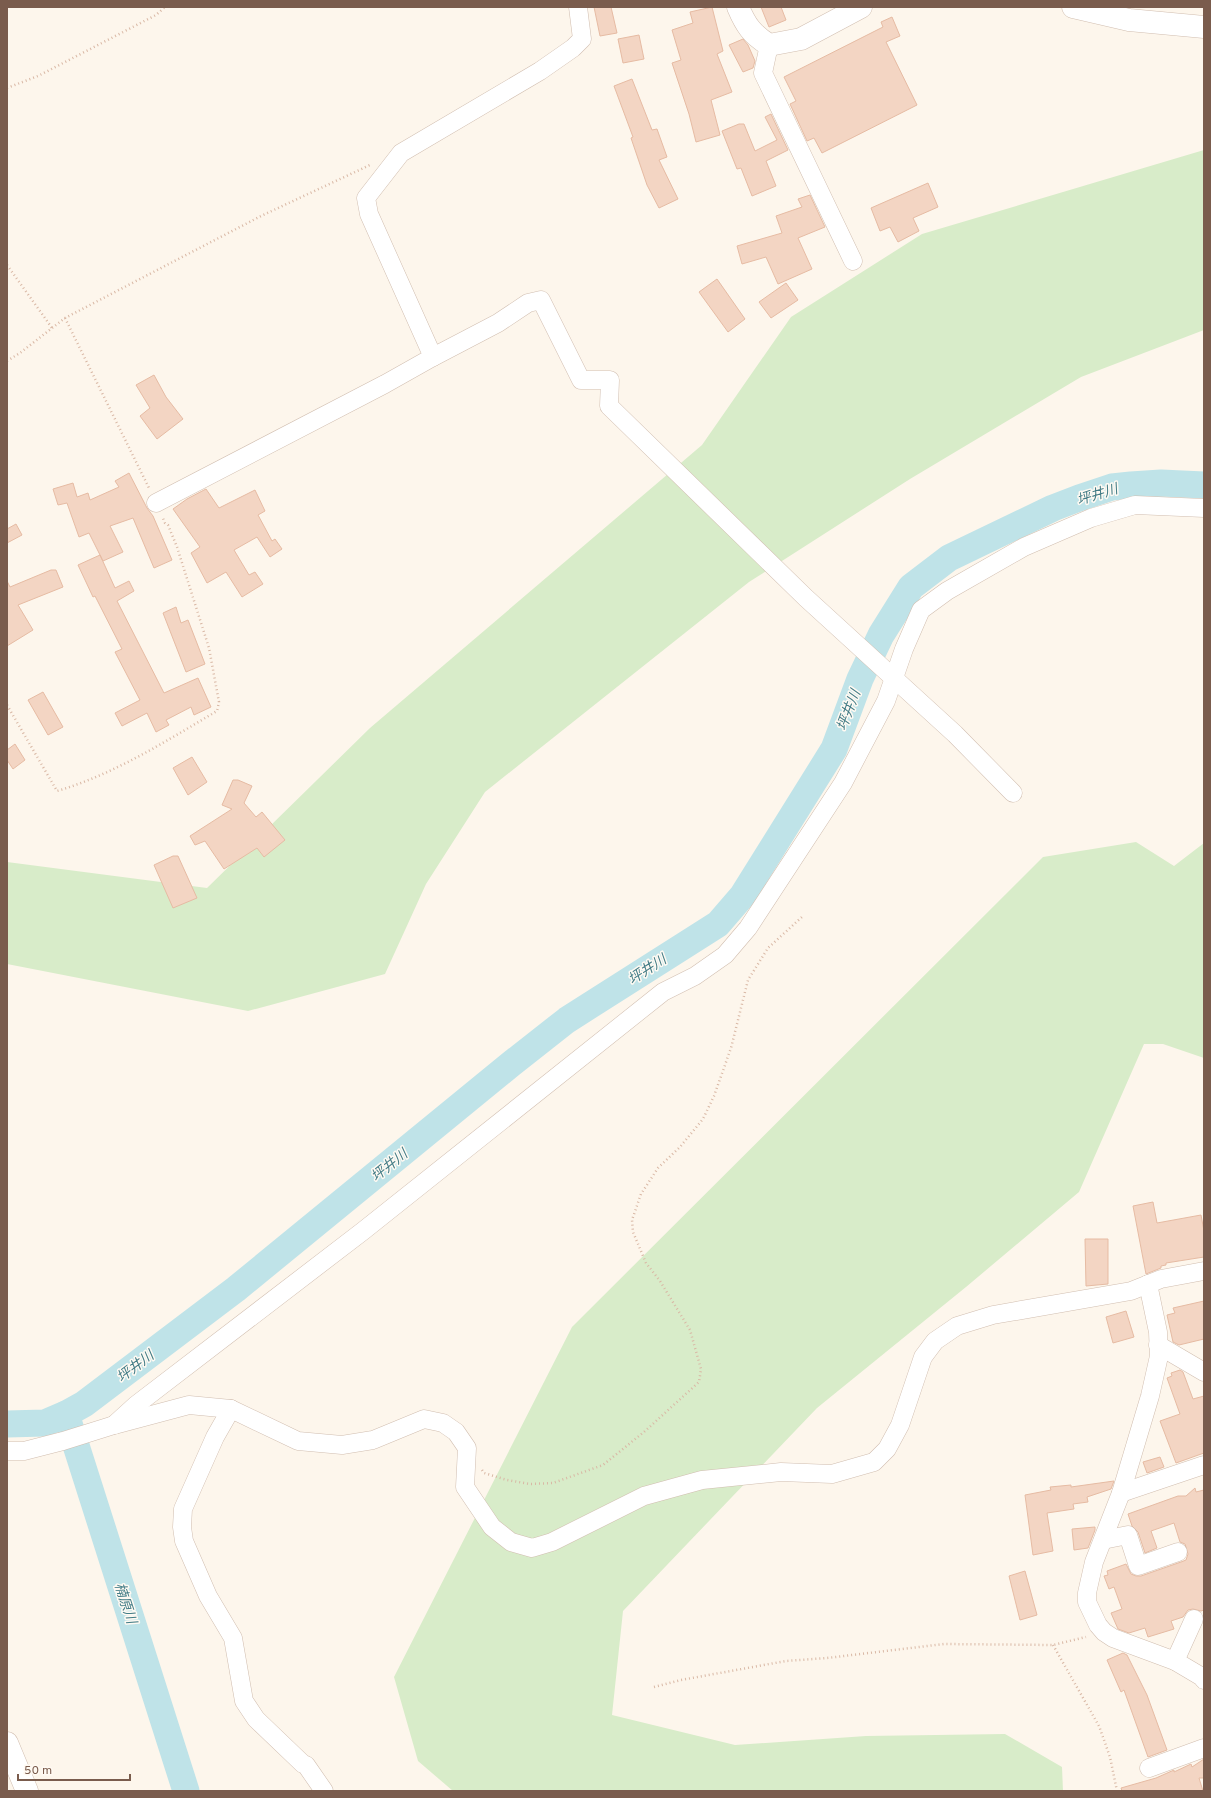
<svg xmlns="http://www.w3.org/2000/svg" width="1211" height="1798" font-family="Overpass,'Noto Sans JP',sans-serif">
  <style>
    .green { fill: #d8ecc9 }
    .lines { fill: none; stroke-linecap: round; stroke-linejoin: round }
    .river { stroke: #bfe3e8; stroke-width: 27 }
    .building { fill: #f3d5c3; stroke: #e6bba3 }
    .minor-casing { stroke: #d1beb0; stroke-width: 19 }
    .tertiary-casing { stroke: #d1beb0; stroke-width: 23 }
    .path { stroke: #d9b8a5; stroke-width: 2.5; stroke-dasharray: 1 3; stroke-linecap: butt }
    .minor { stroke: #fff; stroke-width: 18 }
    .tertiary { stroke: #fff; stroke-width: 22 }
    .labels { text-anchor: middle; stroke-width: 3; stroke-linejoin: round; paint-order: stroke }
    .water-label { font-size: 14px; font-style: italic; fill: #437c86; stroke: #fffaf3 }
  </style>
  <rect width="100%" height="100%" fill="#fdf6ec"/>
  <g class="green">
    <polygon points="1204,150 1204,330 1081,377 910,479 749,582 485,792 426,884 385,974 248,1011 7,964 7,862 207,888 370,728 702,445 791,317 922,234"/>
    <polygon points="1136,842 1174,866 1204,843 1204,1058 1163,1044 1144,1044 1079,1192 966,1287 817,1408 623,1611 612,1715 735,1745 866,1736 1005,1734 1062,1767 1063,1791 453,1791 418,1761 394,1677 572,1327 1043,857"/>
  </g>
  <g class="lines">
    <g class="river">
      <polyline points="66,1414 186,1791"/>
      <polyline points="7,1424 45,1423 66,1414 84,1404 236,1289 511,1064 567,1020 718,924 743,895 834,749 860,679 881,635 911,587 949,558 1053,508 1079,498 1112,487 1131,485 1161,483 1204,485"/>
    </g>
  </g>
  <g class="building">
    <polygon points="594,7 611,7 617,33 600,36"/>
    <polygon points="712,7 723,51 717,54 732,92 711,100 720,135 696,142 689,114 672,63 681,60 672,30 693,23 690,12"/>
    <polygon points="761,7 781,7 786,20 769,27"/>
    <polygon points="892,17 900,36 886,42 917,105 822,153 814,138 807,141 790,104 796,101 784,77 883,27 881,22"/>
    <polygon points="639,35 644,59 623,63 618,39"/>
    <polygon points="743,39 748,45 755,61 753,68 743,72 729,45"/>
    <polygon points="632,79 652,130 657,129 667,157 659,160 678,199 659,208 647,185 631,138 633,137 614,86"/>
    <polygon points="771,114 788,150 766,161 776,186 752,196 741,168 737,169 722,131 739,124 744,124 755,151 777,140 765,117"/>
    <polygon points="928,183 938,207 913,218 919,231 898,242 890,227 880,231 871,208"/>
    <polygon points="810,195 825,227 798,238 812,269 778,284 766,257 742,264 737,246 782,233 776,216 802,207 798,199"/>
    <polygon points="717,279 745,319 728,332 699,292"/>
    <polygon points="786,283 798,300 771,318 759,302"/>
    <polygon points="154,375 166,397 183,419 157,439 140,416 150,408 136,385"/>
    <polygon points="129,473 147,508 153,516 172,560 154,568 133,518 110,526 123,552 103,561 100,555 115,588 129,581 134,591 117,601 164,693 198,678 211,707 194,715 191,707 166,720 169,725 156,732 147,713 122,726 115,713 140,700 115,652 122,649 95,596 93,597 78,565 100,555 89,533 79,537 67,503 58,505 53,489 73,483 77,497 88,493 90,500 119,487 115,481"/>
    <polygon points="206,489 219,508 255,490 265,511 258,515 272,541 275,539 282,549 270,557 257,537 234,550 249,575 255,572 263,584 242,597 226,572 207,583 191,553 200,547 173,509 187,499"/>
    <polygon points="16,524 22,535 7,543 7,529"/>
    <polygon points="51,570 56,570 63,587 18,605 33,630 7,646 7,581 10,587"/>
    <polygon points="176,607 181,623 188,620 205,664 186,672 163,613"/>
    <polygon points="43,692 63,727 48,735 28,700"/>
    <polygon points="15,744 25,760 13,769 7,760 7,750"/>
    <polygon points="192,757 207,782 188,795 173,768"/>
    <polygon points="233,780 238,780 252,786 244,803 256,817 262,812 285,840 264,857 257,848 224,869 205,841 195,845 190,836 232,809 222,805"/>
    <polygon points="173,856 178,856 197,898 173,908 154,865"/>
    <polygon points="1153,1202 1157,1223 1201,1215 1204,1231 1204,1257 1166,1263 1166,1265 1161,1266 1161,1268 1146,1274 1133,1206"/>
    <polygon points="1085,1239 1108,1239 1108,1284 1086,1286"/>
    <polygon points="1204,1301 1204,1339 1179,1345 1173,1342 1167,1315 1175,1313 1173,1308"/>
    <polygon points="1126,1311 1134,1337 1113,1343 1106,1317"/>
    <polygon points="1180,1370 1183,1372 1193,1399 1204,1396 1204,1453 1176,1463 1160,1421 1180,1414 1167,1378 1172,1376 1171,1373"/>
    <polygon points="1160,1457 1164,1467 1147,1473 1143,1462"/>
    <polygon points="1114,1481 1111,1489 1087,1497 1088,1502 1073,1504 1074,1509 1047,1513 1053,1551 1033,1555 1025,1495 1051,1490 1050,1487 1071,1485 1071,1487"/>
    <polygon points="1195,1488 1196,1492 1204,1490 1204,1610 1201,1611 1193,1609 1188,1610 1183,1617 1171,1621 1174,1629 1148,1637 1145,1628 1129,1633 1118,1629 1111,1613 1122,1609 1114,1587 1109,1589 1104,1576 1108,1575 1107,1571 1126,1564 1131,1574 1136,1576 1141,1576 1181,1562 1186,1560 1188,1554 1185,1544 1180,1542 1174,1523 1151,1531 1157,1548 1145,1553 1138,1532 1132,1526 1128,1514 1178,1496 1186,1496"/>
    <polygon points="1095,1527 1095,1530 1088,1548 1074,1550 1072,1529"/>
    <polygon points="1025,1571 1037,1615 1020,1620 1009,1576"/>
    <polygon points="1123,1653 1127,1655 1147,1695 1167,1750 1148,1757 1124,1690 1121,1692 1107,1660"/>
    <polygon points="1204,1759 1204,1778 1199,1778 1203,1791 1122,1791 1121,1788 1156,1778 1174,1770 1174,1772 1191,1764 1192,1767"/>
  </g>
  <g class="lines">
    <g class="minor-casing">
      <g id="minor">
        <polyline points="769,45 763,73 853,261"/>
        <polyline points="433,357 498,323 528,303 541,300 581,380 610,380 609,406 806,598 955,734 1013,793"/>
        <polyline points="156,503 385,384 433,357 369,214 366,198 401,153 540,71 573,48 582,39 578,7"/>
        <polyline points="1148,1284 1158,1332 1159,1356 1150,1396 1121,1493 1094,1562 1087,1593 1087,1602 1098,1625 1104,1632 1113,1638 1175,1661 1202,1677 1204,1680"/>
        <polyline points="1158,1345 1204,1372"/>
        <polyline points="231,1409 215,1437 183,1509 182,1527 184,1541 208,1596 233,1638 244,1701 256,1719 303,1764 306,1765 324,1791"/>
        <polyline points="114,1425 136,1405 363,1231 663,992 695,976 725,955 748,928 843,783 886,701 904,649 921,610 947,591 1024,547 1091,518 1135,505 1204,508"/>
        <polyline points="7,1451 24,1451 63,1441 114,1425 189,1405 231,1409 298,1441 342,1445 373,1440 424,1419 443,1423 456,1432 467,1448 465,1487 492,1527 511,1542 532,1548 552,1542 644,1496 702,1480 781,1472 832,1474 874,1462 887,1449 900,1425 923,1357 935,1341 957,1326 993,1315 1131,1291 1161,1279 1204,1271"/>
        <polyline points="1121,1493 1204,1465"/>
        <polyline points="1103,1540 1128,1535 1138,1566 1178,1552"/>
        <polyline points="1175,1661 1194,1619"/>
        <polyline points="1149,1768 1204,1748"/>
      </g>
    </g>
    <g class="tertiary-casing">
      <g id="tertiary">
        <path d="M738 7C746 26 752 34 769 45L801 39 861 7"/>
        <polyline points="1073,7 1129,20 1204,27"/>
        <polyline points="7,1743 27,1791"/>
      </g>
    </g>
    <g class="path">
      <polyline points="7,88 38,76 156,15 165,7"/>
      <polyline points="7,265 52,328"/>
      <polyline points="65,318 149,488"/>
      <polyline points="7,361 20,353 65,318 261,216 370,165"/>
      <path d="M7 705 57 791C115 774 166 741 217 711L219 702 209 648 177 547 168 525 165 523 162 516"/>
      <polyline points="482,1470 484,1473 507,1480 530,1484 553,1483 603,1465 644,1432 699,1382 701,1369 690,1330 660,1281 646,1263 633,1232 632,1220 641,1194 658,1168 680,1147 703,1119 714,1096 731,1048 748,980 768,948 803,916"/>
      <polyline points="1053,1645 1099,1726 1110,1757 1117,1791"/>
      <polyline points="654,1687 681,1680 786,1661 827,1658 944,1644 1053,1645 1086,1637"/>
    </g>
    <use href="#minor" class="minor"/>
    <use href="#tertiary" class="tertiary"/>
  </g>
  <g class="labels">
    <g class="water-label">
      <text transform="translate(1097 494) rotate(-17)" y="5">坪井川</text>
      <text transform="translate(848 710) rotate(-69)" y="5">坪井川</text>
      <text transform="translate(647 969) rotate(-33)" y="5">坪井川</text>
      <text transform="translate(389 1165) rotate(-39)" y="5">坪井川</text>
      <text transform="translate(135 1366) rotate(-37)" y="5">坪井川</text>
      <text transform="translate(126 1603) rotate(72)" y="5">楠原川</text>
    </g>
  </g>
  <rect width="1211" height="1798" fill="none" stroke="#7a5c4d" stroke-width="16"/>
  <path d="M18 1774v6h112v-6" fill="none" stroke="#7a5c4d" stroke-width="2"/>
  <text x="24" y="1774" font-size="12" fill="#7a5c4d" stroke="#fffaf3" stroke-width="3" paint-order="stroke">50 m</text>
</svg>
